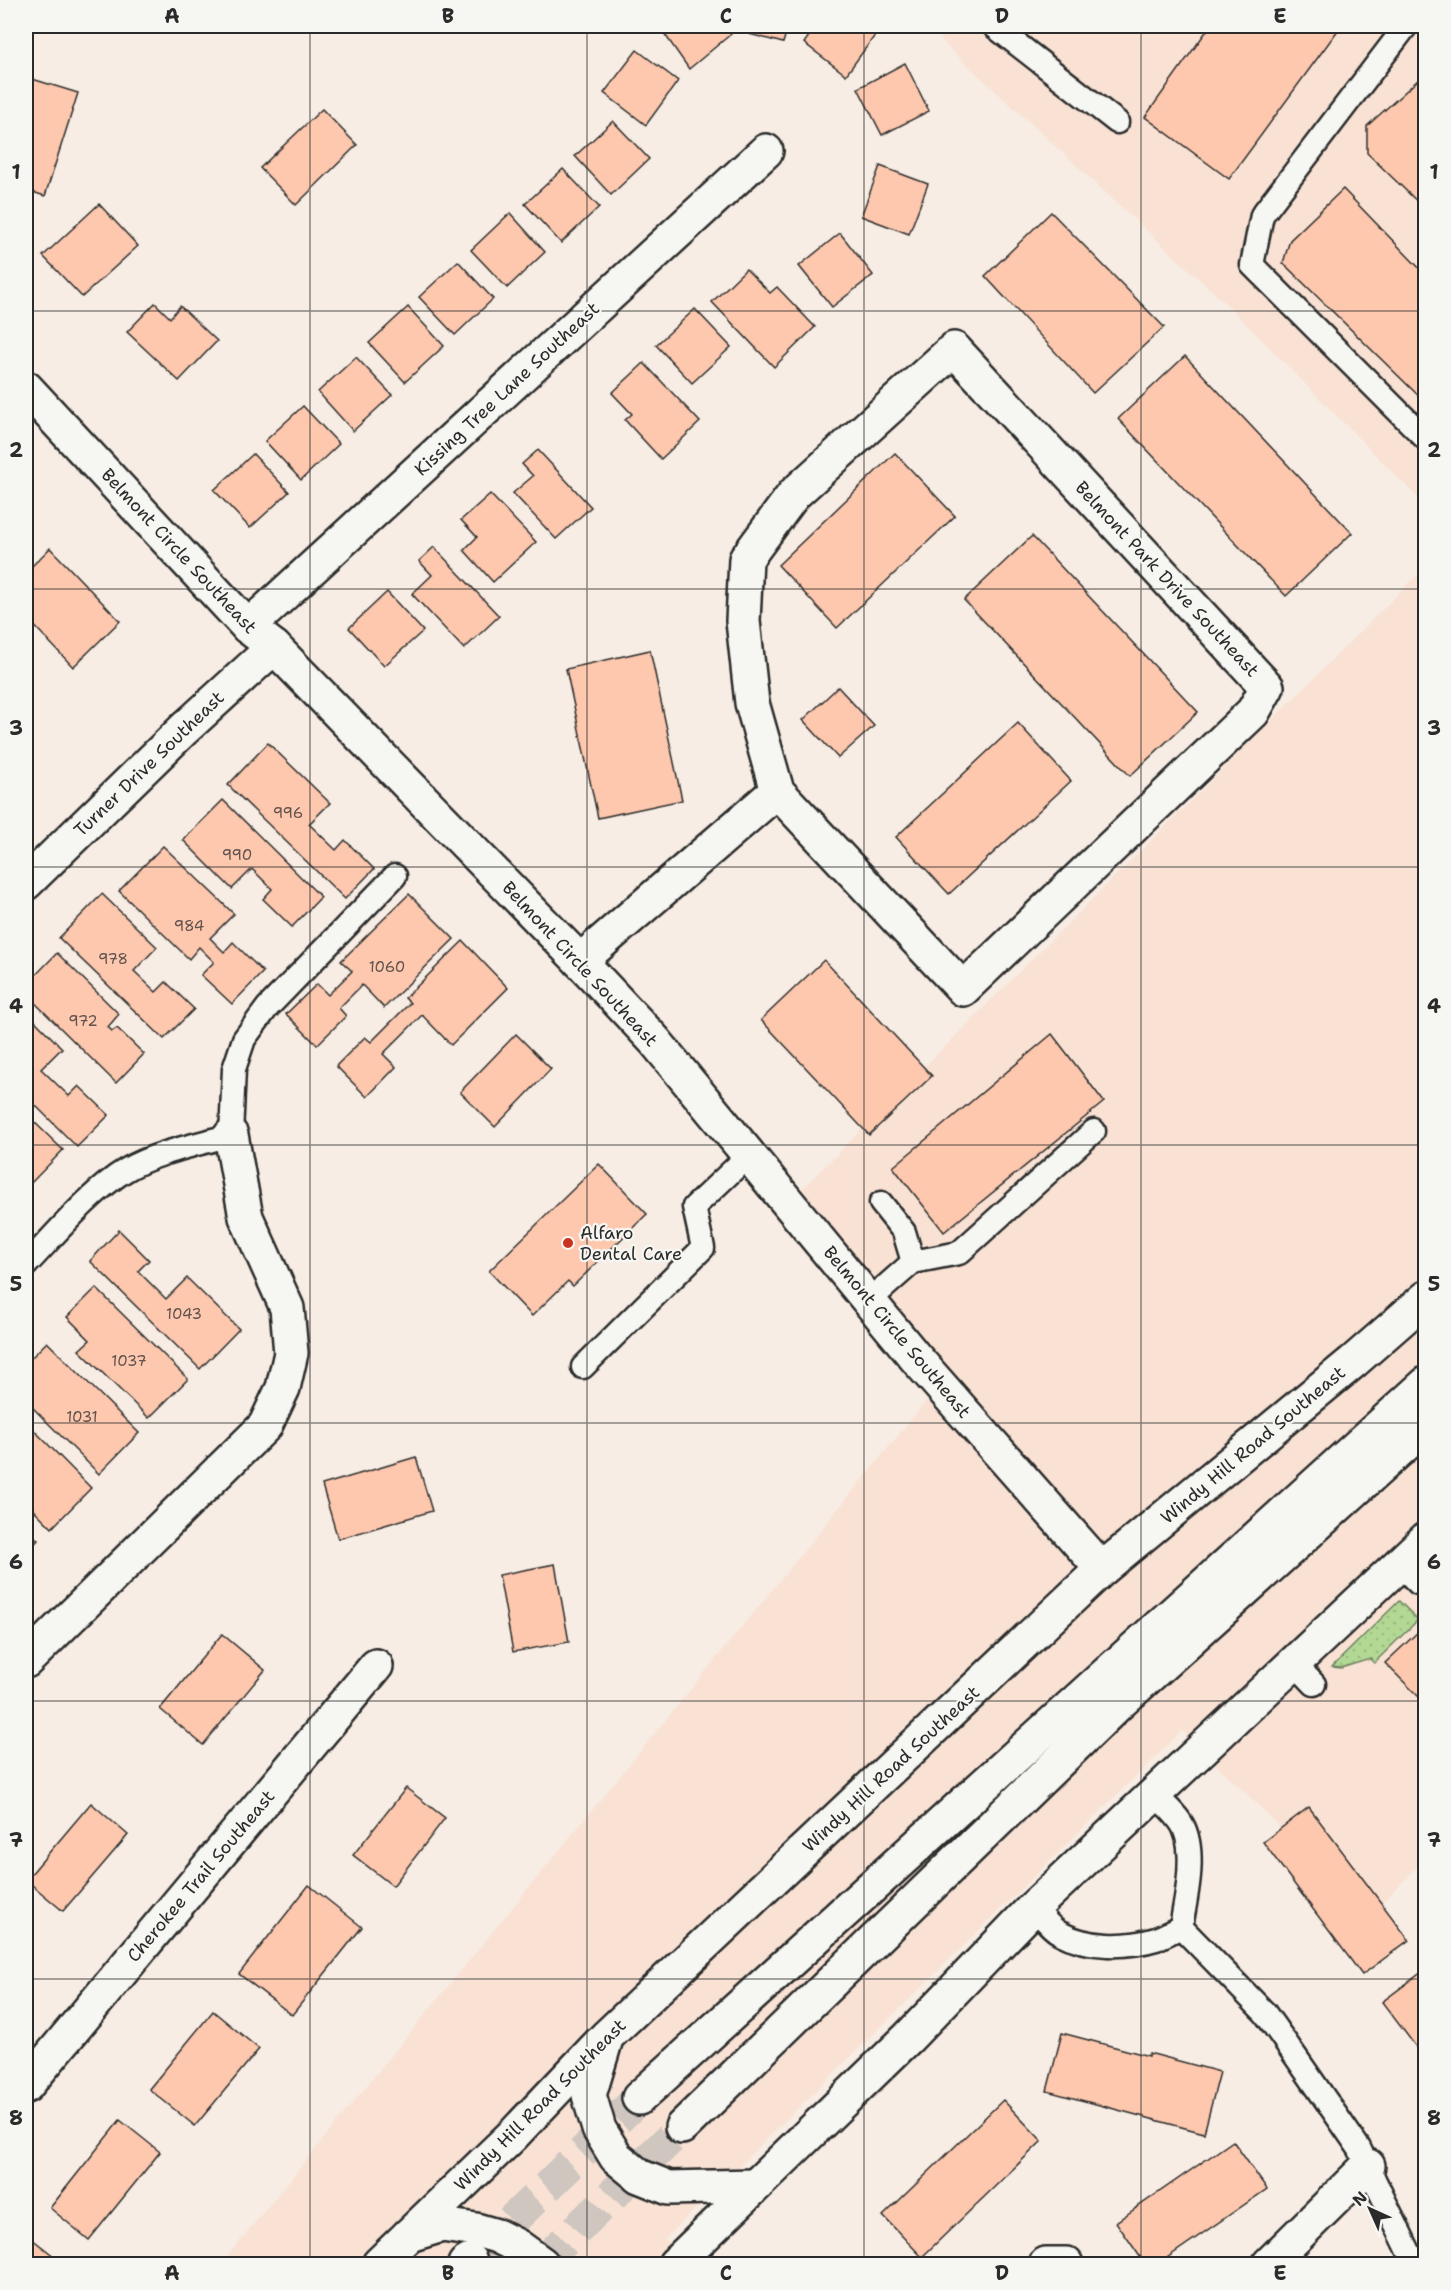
<svg xmlns="http://www.w3.org/2000/svg" width="1451" height="2290" font-family="'Shantell Sans',sans-serif">
  <style>
    .built { fill: #f9e2d4 }
    .grass { fill: url(#grass-dots); stroke: #6e8260; stroke-width: 1.5 }
    .building { fill: #fdc8ae; stroke: #2b2b2b; stroke-width: 1.5 }
    .lines { fill: none; stroke-linecap: round; stroke-linejoin: round }
    .secondary-tunnel { stroke: #cec6bf; stroke-width: 33; stroke-dasharray: 33 16; stroke-linecap: butt }
    .lane-casing { stroke: #2b2b2b; stroke-width: 27 }
    .street-casing { stroke: #2b2b2b; stroke-width: 38 }
    .secondary-casing { stroke: #2b2b2b; stroke-width: 38 }
    .lane { stroke: #f6f6f2; stroke-width: 22 }
    .street { stroke: #f6f6f2; stroke-width: 33 }
    .secondary { stroke: #f6f6f2; stroke-width: 33 }
    .grid { fill: none; stroke: #2b2b2b; stroke-width: 1.5; stroke-opacity: 0.55 }
    .poi-dot { fill: #c8321e; stroke: #f6f6f2; stroke-width: 2 }
    .labels { text-anchor: middle; stroke-width: 4.5; stroke-linejoin: round; paint-order: stroke }
    .number-label { font-size: 15px; fill: #60524c }
    .street-label { font-size: 18px; fill: #2b2b2b; stroke: #f6f6f2 }
    .poi-label { font-size: 18px; fill: #2b2b2b; stroke: #f6f6f2; text-anchor: start }
    .neatline { fill: none; stroke: #2b2b2b; stroke-width: 2 }
    .grid-label { font-size: 20px; text-anchor: middle; font-weight: bold; fill: #2b2b2b }
  </style>
  <defs>
    <pattern id="grass-dots" width="8" height="8" patternUnits="userSpaceOnUse" patternTransform="scale(1.5)"><rect width="8" height="8" fill="#b2d894"/><path d="M2 2h.1M6 6h.1" fill="none" stroke="#99ba80" stroke-width="1.8" stroke-linecap="round"/></pattern>
  </defs>
  <rect width="100%" height="100%" fill="#f7ede4"/>
  <filter id="ink" filterUnits="userSpaceOnUse"><feTurbulence type="fractalNoise" baseFrequency=".0167" numOctaves="2"/><feDisplacementMap in="SourceGraphic" scale="12" xChannelSelector="R" yChannelSelector="G"/><feConvolveMatrix kernelMatrix="1 2 1 2 8 2 1 2 1" color-interpolation-filters="sRGB"/></filter>
  <g filter="url(#ink)">
    <g class="built">
      <polygon points="928,26 1425,26 1425,505 1225,303 950,49"/>
      <polygon points="1425,567 1425,1859 1370,1915 1182,1731 665,2239 691,2264 221,2264 928,1399 774,1217"/>
    </g>
    <polygon class="grass" points="1399,1601 1418,1620 1374,1663 1370,1659 1341,1668 1332,1667"/>
    <g class="building">
      <polygon points="659,26 724,26 731,34 689,69"/>
      <polygon points="751,26 788,26 783,43 749,34"/>
      <polygon points="816,26 873,26 879,30 846,75 804,43"/>
      <polygon points="1210,26 1341,26 1229,179 1145,117"/>
      <polygon points="637,50 678,81 646,125 604,93"/>
      <polygon points="905,63 929,111 882,135 858,88"/>
      <polygon points="29,78 78,93 45,196 26,190 26,89"/>
      <polygon points="1418,80 1426,88 1426,210 1367,153 1367,126"/>
      <polygon points="322,109 357,145 296,205 260,168"/>
      <polygon points="613,121 649,159 611,195 575,156"/>
      <polygon points="880,166 928,184 909,234 861,216"/>
      <polygon points="563,169 599,207 561,243 525,204"/>
      <polygon points="1343,189 1426,275 1426,403 1283,263 1290,240"/>
      <polygon points="99,204 138,246 82,297 43,256"/>
      <polygon points="1051,212 1164,327 1093,393 985,276"/>
      <polygon points="510,213 545,252 507,288 471,250"/>
      <polygon points="840,233 873,275 832,307 799,266"/>
      <polygon points="458,261 493,299 455,335 419,297"/>
      <polygon points="746,269 770,293 777,287 815,327 774,367 712,302"/>
      <polygon points="155,303 170,318 180,306 217,341 179,381 127,332"/>
      <polygon points="408,307 444,346 405,382 369,343"/>
      <polygon points="695,309 731,347 692,383 656,345"/>
      <polygon points="1185,356 1352,533 1286,596 1118,419"/>
      <polygon points="356,357 392,395 353,431 318,392"/>
      <polygon points="644,363 700,422 661,459 625,420 632,414 612,393"/>
      <polygon points="303,406 339,444 301,480 265,441"/>
      <polygon points="538,450 591,507 556,539 513,493 533,476 522,464"/>
      <polygon points="895,453 955,516 837,628 778,565"/>
      <polygon points="253,454 289,492 250,528 214,490"/>
      <polygon points="490,494 536,542 493,582 464,550 477,537 461,520"/>
      <polygon points="1032,536 1198,712 1130,776 964,600"/>
      <polygon points="434,547 499,616 464,649 412,594 432,575 419,561"/>
      <polygon points="50,548 120,621 73,667 26,617 26,572"/>
      <polygon points="387,592 423,631 384,666 349,628"/>
      <polygon points="650,650 682,800 598,818 566,669"/>
      <polygon points="838,687 874,726 838,758 803,720"/>
      <polygon points="1018,723 1071,781 949,894 896,837"/>
      <polygon points="268,743 330,803 309,824 336,850 345,840 374,869 345,899 228,785"/>
      <polygon points="223,800 321,897 292,927 263,899 272,889 252,869 232,889 183,840"/>
      <polygon points="163,846 234,914 210,938 224,952 233,942 263,972 232,1004 201,975 214,962 199,947 189,959 119,891"/>
      <polygon points="102,894 157,947 134,971 156,992 166,982 194,1009 164,1039 59,938"/>
      <polygon points="409,894 454,939 384,1008 362,985 339,1008 346,1016 317,1045 286,1014 317,984 328,995 352,971 341,961"/>
      <polygon points="463,941 508,988 451,1045 422,1015 383,1054 396,1067 367,1097 336,1066 365,1037 371,1042 410,1003 405,998"/>
      <polygon points="57,953 119,1014 108,1027 112,1031 117,1028 144,1054 116,1083 26,994 26,985"/>
      <polygon points="824,960 932,1076 869,1135 761,1020"/>
      <polygon points="26,1012 62,1048 41,1069 69,1096 79,1086 109,1115 77,1147 26,1096"/>
      <polygon points="516,1034 551,1069 495,1127 460,1092"/>
      <polygon points="1052,1034 1104,1102 944,1232 893,1167"/>
      <polygon points="26,1114 63,1150 31,1183 26,1178"/>
      <polygon points="599,1164 647,1214 573,1286 568,1281 532,1316 489,1271"/>
      <polygon points="119,1230 149,1260 138,1271 166,1299 187,1278 239,1329 200,1369 90,1261"/>
      <polygon points="96,1288 188,1379 149,1418 79,1350 90,1340 67,1317"/>
      <polygon points="47,1342 139,1433 99,1474 26,1401 26,1363"/>
      <polygon points="26,1422 91,1488 52,1528 26,1502"/>
      <polygon points="416,1457 432,1511 338,1539 322,1485"/>
      <polygon points="26,1528 38,1540 26,1553"/>
      <polygon points="555,1564 569,1642 513,1652 499,1575"/>
      <polygon points="1419,1631 1426,1638 1426,1704 1385,1663"/>
      <polygon points="222,1634 265,1670 203,1745 160,1709"/>
      <polygon points="406,1788 445,1818 393,1886 353,1855"/>
      <polygon points="91,1803 128,1835 63,1911 26,1880"/>
      <polygon points="1309,1807 1409,1940 1362,1975 1263,1842"/>
      <polygon points="309,1885 362,1927 292,2015 239,1974"/>
      <polygon points="1426,1969 1426,2068 1419,2059 1423,2056 1382,2002"/>
      <polygon points="213,2011 259,2049 195,2126 149,2089"/>
      <polygon points="1062,2033 1149,2056 1149,2053 1220,2072 1204,2133 1047,2091"/>
      <polygon points="1003,2100 1042,2141 922,2257 883,2216"/>
      <polygon points="120,2120 160,2152 89,2240 50,2208"/>
      <polygon points="1233,2141 1267,2189 1158,2264 1145,2264 1116,2222"/>
      <polygon points="27,2235 64,2264 26,2264 26,2237"/>
    </g>
    <g class="lines">
      <g class="secondary-tunnel">
        <polyline points="476,2255 639,2098"/>
        <polyline points="541,2264 682,2127"/>
      </g>
      <g class="lane-casing">
        <g id="lane">
          <polyline points="994,26 1117,122"/>
          <polyline points="1406,26 1262,215 1252,265 1426,439"/>
          <polyline points="881,1203 904,1232 913,1262"/>
          <path d="M26 1265C54 1236 92 1190 126 1170 154 1153 199 1144 231 1135L234 1069 244 1039 267 1008 395 876"/>
          <polyline points="870,1300 913,1262 959,1253 1094,1131"/>
          <polyline points="583,1367 703,1248 694,1207 749,1155"/>
          <polyline points="1399,1564 1418,1583"/>
          <polyline points="1293,1662 1314,1684"/>
          <path d="M1153 1793C1163 1803 1178 1815 1184 1828 1196 1855 1186 1898 1181 1927"/>
          <path d="M1034 1907C1041 1915 1050 1928 1060 1933 1088 1948 1126 1948 1156 1939 1164 1936 1173 1931 1181 1927"/>
          <polyline points="1181,1927 1265,2013 1289,2047 1359,2148 1415,2264"/>
        </g>
      </g>
      <g class="street-casing">
        <g id="street">
          <polygon points="954,349 1267,687 1253,712 963,989 777,791 752,703 743,621 746,559 794,494"/>
          <polyline points="26,388 248,627 274,647 580,961 655,1041 915,1357 1102,1569"/>
          <polyline points="248,627 766,151"/>
          <polyline points="26,883 183,730 274,647"/>
          <polyline points="580,961 777,791"/>
          <polyline points="26,1661 265,1426 283,1388 291,1353 287,1308 246,1217 231,1135"/>
          <polyline points="26,2086 376,1666"/>
          <polyline points="1046,2264 1066,2264"/>
          <polyline points="1269,2264 1368,2166"/>
        </g>
      </g>
      <g class="secondary-casing">
        <g id="secondary">
          <polyline points="605,2042 589,2095 599,2129 616,2157 639,2176 669,2188 754,2186"/>
          <polyline points="639,2098 1426,1384"/>
          <polyline points="682,2127 1116,1706 1426,1426"/>
          <polyline points="409,2235 442,2225 476,2230 497,2236 517,2246 542,2264"/>
          <polyline points="379,2264 514,2134 606,2037 1102,1569 1354,1361 1426,1298"/>
          <polyline points="465,2264 470,2261"/>
          <polyline points="675,2264 908,2038 1034,1907 1426,1539"/>
        </g>
      </g>
      <use href="#lane" class="lane"/>
      <use href="#street" class="street"/>
      <use href="#secondary" class="secondary"/>
    </g>
  </g>
  <path class="grid" d="M310 26V2264M587 26V2264M864 26V2264M1141 26V2264M26 311H1426M26 589H1426M26 867H1426M26 1145H1426M26 1423H1426M26 1701H1426M26 1979H1426"/>
  <circle class="poi-dot" cx="568" cy="1243" r="6"/>
  <g class="labels">
    <g class="number-label">
      <text x="288" y="818">996</text>
      <text x="237" y="860">990</text>
      <text x="189" y="931">984</text>
      <text x="113" y="964">978</text>
      <text x="387" y="972">1060</text>
      <text x="83" y="1026">972</text>
      <text x="184" y="1319">1043</text>
      <text x="129" y="1366">1037</text>
      <text x="82" y="1422">1031</text>
    </g>
    <g class="street-label">
      <text transform="translate(507 389) rotate(-43)" y="6">Kissing Tree Lane Southeast</text>
      <text transform="translate(179 551) rotate(47)" y="6">Belmont Circle Southeast</text>
      <text transform="translate(1167 579) rotate(47)" y="6">Belmont Park Drive Southeast</text>
      <text transform="translate(149 764) rotate(-44)" y="6">Turner Drive Southeast</text>
      <text transform="translate(580 964) rotate(47)" y="6">Belmont Circle Southeast</text>
      <text transform="translate(897 1332) rotate(50)" y="6">Belmont Circle Southeast</text>
      <text transform="translate(1253 1445) rotate(-40)" y="6">Windy Hill Road Southeast</text>
      <text transform="translate(891 1769) rotate(-43)" y="6">Windy Hill Road Southeast</text>
      <text transform="translate(201 1876) rotate(-50)" y="6">Cherokee Trail Southeast</text>
      <text transform="translate(540 2105) rotate(-45)" y="6">Windy Hill Road Southeast</text>
    </g>
    <g class="poi-label">
      <text x="580" y="1239">Alfaro<tspan x="580" dy="21">Dental Care</tspan></text>
    </g>
  </g>
  <rect width="1451" height="2290" fill="none" stroke="#f6f6f2" stroke-width="66"/>
  <g transform="translate(1370 2209) rotate(315)" stroke="#f6f6f2" stroke-width="4.5" paint-order="stroke">
  <path d="M0-4.5L10 22L0 15L-10 22Z" fill="#2b2b2b"/>
  <text y="-9" font-size="16" font-weight="bold" text-anchor="middle" fill="#2b2b2b">N</text>
  </g>
  <rect x="33" y="33" width="1385" height="2224" class="neatline"/>
  <g class="grid-label">
    <text x="172" y="23">A</text>
    <text x="448" y="23">B</text>
    <text x="726" y="23">C</text>
    <text x="1002" y="23">D</text>
    <text x="1280" y="23">E</text>
    <text x="16" y="179">1</text>
    <text x="1434" y="179">1</text>
    <text x="16" y="457">2</text>
    <text x="1434" y="457">2</text>
    <text x="16" y="735">3</text>
    <text x="1434" y="735">3</text>
    <text x="16" y="1013">4</text>
    <text x="1434" y="1013">4</text>
    <text x="16" y="1291">5</text>
    <text x="1434" y="1291">5</text>
    <text x="16" y="1569">6</text>
    <text x="1434" y="1569">6</text>
    <text x="16" y="1847">7</text>
    <text x="1434" y="1847">7</text>
    <text x="16" y="2125">8</text>
    <text x="1434" y="2125">8</text>
    <text x="172" y="2280">A</text>
    <text x="448" y="2280">B</text>
    <text x="726" y="2280">C</text>
    <text x="1002" y="2280">D</text>
    <text x="1280" y="2280">E</text>
  </g>
</svg>
